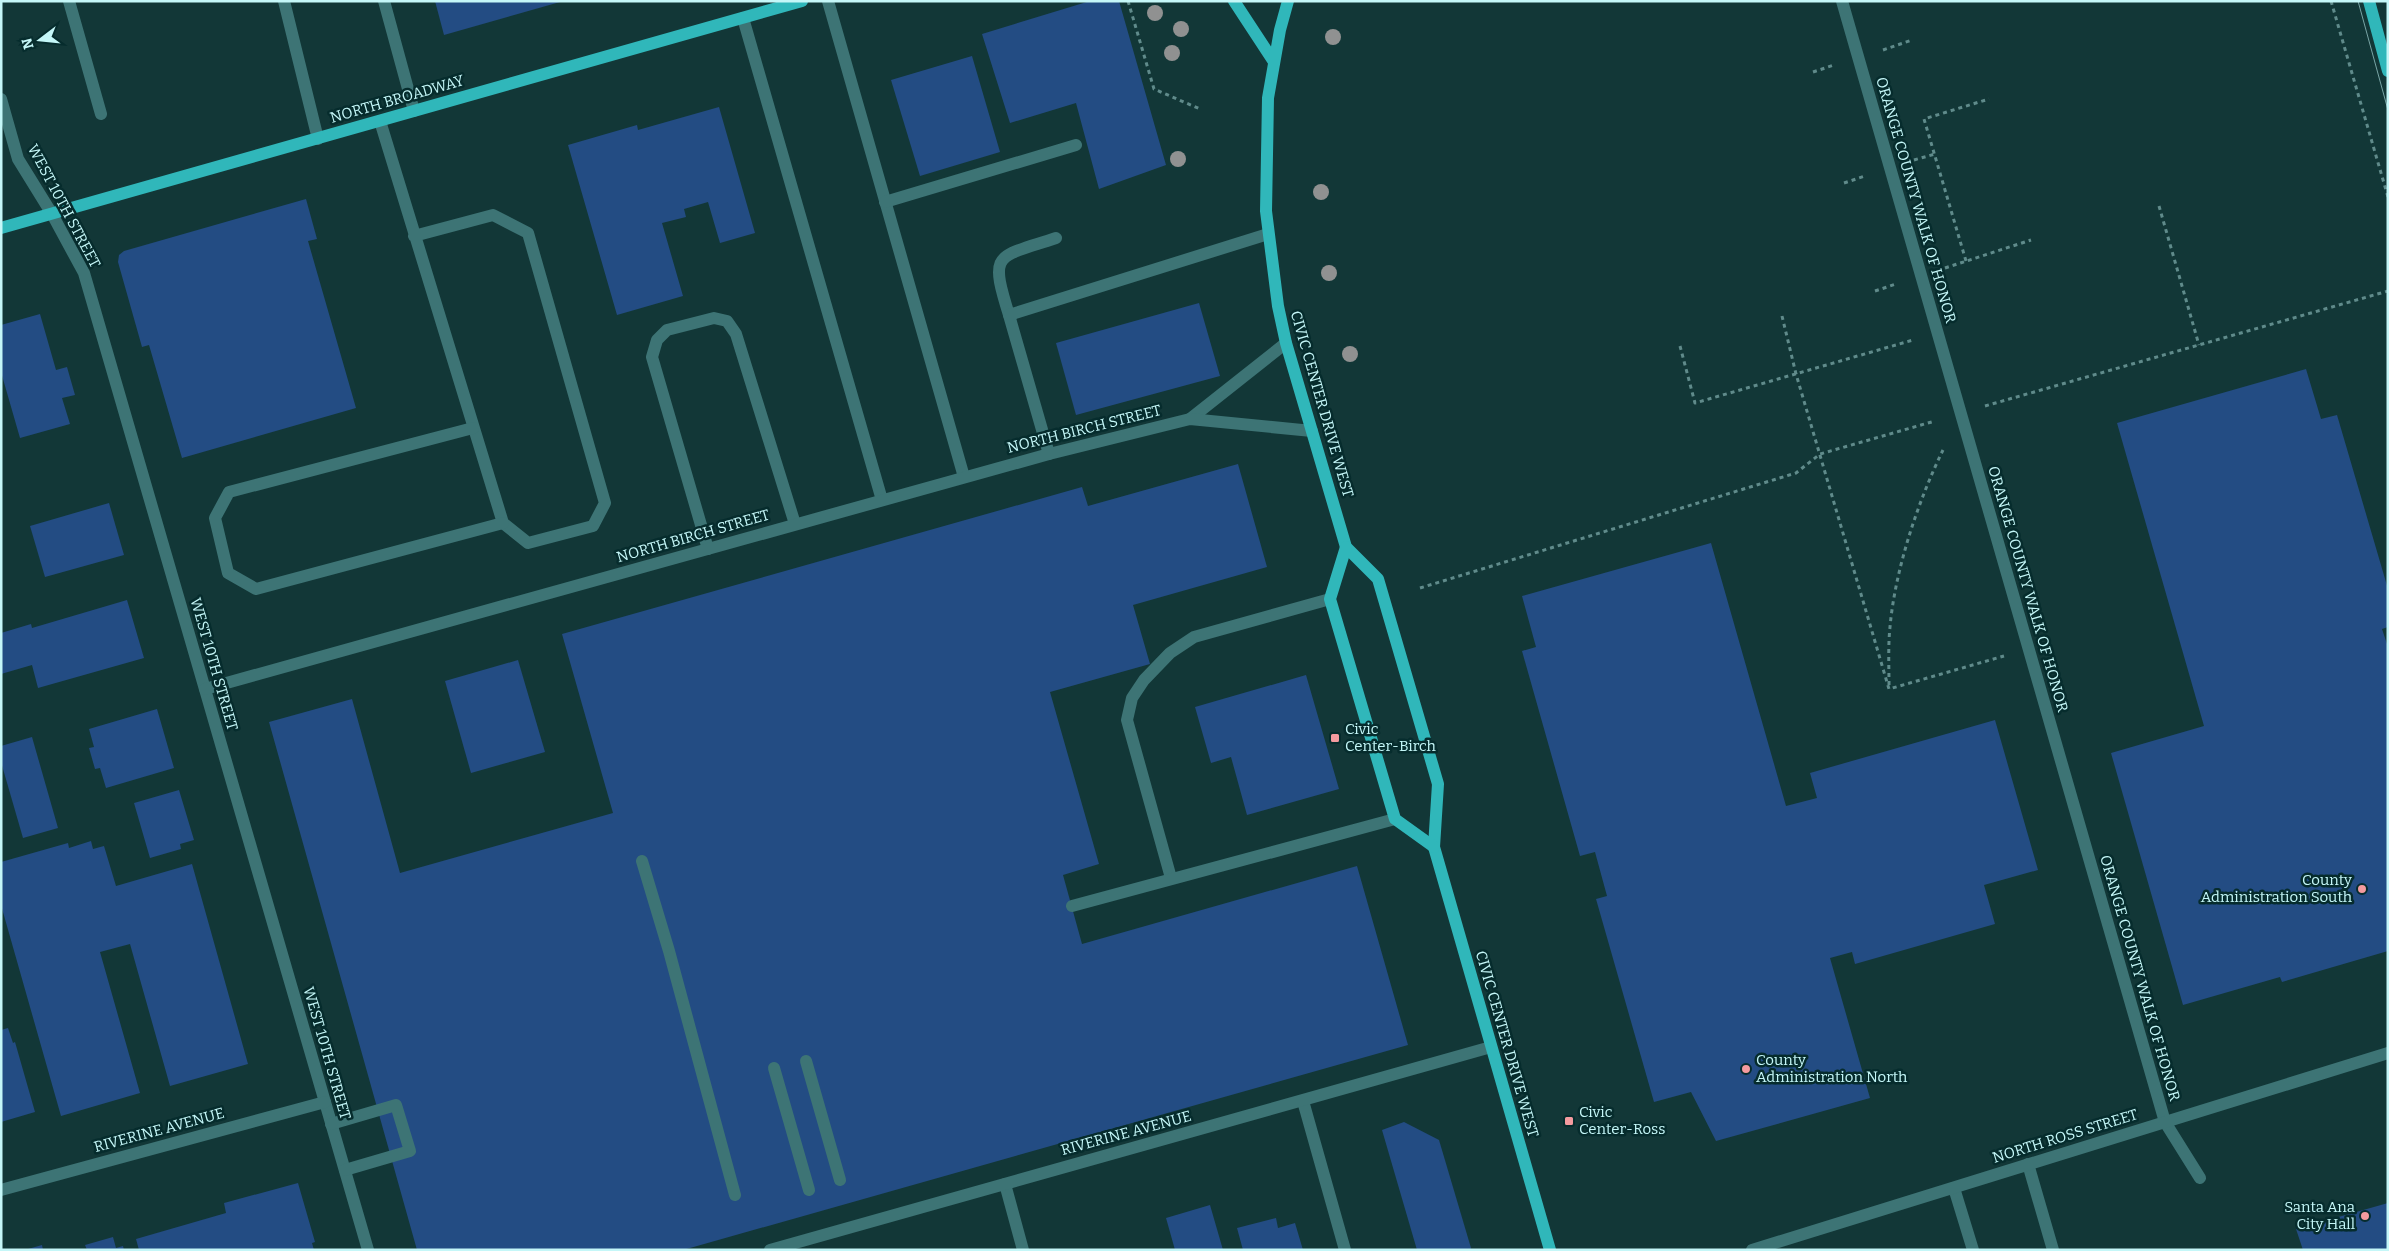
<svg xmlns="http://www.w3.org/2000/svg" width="2389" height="1251" font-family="Bitter,serif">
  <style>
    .building { fill: #234c83 }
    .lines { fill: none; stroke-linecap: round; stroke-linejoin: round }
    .path { stroke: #608b8b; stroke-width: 3; stroke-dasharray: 4 4; stroke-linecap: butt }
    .minor { stroke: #3d7475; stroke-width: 12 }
    .major { stroke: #30b7ba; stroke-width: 12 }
    .tram { stroke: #79a5a6; stroke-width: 1 }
    .tree { fill: #909191 }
    .poi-dot { fill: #f49b9f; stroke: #062c2d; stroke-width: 2 }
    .labels { text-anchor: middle; stroke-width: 5; stroke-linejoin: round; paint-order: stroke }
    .street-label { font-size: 15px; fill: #c5f7f8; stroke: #062c2d }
    .poi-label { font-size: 15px; fill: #c5f7f8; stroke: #062c2d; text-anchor: start }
  </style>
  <rect width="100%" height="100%" fill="#123737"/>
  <g class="building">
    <polygon points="435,1 560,1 560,2 444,35"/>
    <polygon points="1090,1 1119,1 1166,165 1099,189 1076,103 1010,123 982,34"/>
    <polygon points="972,56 1000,152 920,176 891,80"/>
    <polygon points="719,107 755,233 720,243 708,202 684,209 686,217 662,223 683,296 617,315 568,145 637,125 638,130"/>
    <polygon points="306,199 317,239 308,241 356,408 182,458 149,345 142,347 118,262 119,255 124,251"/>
    <polygon points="1199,303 1220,376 1076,415 1056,343"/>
    <polygon points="40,314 56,370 67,367 75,395 62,398 70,424 20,438 1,372 1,325"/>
    <polygon points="2306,369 2321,419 2337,415 2388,589 2388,627 2382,629 2388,647 2388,951 2282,982 2280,977 2183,1005 2111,753 2204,726 2117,423"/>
    <polygon points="1238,464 1267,567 1133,605 1150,664 1050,692 1099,864 1063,875 1082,944 1357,866 1408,1045 683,1250 417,1250 269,722 352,699 400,873 613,813 562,634 1082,487 1088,506"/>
    <polygon points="109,503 124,555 45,577 30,526"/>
    <polygon points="1711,543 1786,806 1817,798 1810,773 1995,720 2038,870 1984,885 1995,924 1855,964 1852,952 1830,958 1870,1098 1716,1141 1691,1092 1654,1102 1596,899 1607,896 1595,852 1580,856 1522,651 1536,647 1522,596"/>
    <polygon points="127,600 144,658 38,688 32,665 1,674 1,633 31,624 32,628"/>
    <polygon points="518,660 545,752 471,773 445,681"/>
    <polygon points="1306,675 1339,789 1247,815 1231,757 1211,763 1195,707"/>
    <polygon points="157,709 174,768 106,788 100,768 95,769 89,748 94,747 89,729"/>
    <polygon points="32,737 58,828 23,838 1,762 1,746"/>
    <polygon points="179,790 194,840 180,844 181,849 150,858 134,803"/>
    <polygon points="91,841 93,849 104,846 116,886 192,864 248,1064 170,1086 130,944 100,952 140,1093 61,1116 1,905 1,862 68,843 69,848"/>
    <polygon points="8,1028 13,1043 15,1042 35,1112 1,1122 1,1030"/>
    <polygon points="1404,1122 1439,1140 1471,1248 1470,1250 1417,1250 1382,1130"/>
    <polygon points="298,1183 315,1242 312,1243 314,1250 139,1250 136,1239 226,1213 224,1203"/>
    <polygon points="2388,1203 2388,1250 2303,1250 2296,1229"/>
    <polygon points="1210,1205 1223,1250 1175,1250 1166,1218"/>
    <polygon points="1276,1218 1278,1228 1295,1223 1303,1250 1243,1250 1237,1228"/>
    <polygon points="113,1237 116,1248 123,1246 124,1250 87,1250 85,1245"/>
    <polygon points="42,1245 43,1250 28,1250 28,1249"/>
  </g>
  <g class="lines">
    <g class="path">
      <polyline points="1128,1 1154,89 1200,109"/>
      <polyline points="2331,1 2388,197"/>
      <polyline points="1883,50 1912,40"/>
      <polyline points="1813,72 1834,65"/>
      <polyline points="1914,160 1935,154"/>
      <polyline points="1844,183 1865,176"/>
      <polyline points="2159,206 2199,345"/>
      <polyline points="1966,261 1924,119 1989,99"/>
      <polyline points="1945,268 2031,240"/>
      <polyline points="1875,291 1896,284"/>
      <polyline points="1782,316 1796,374 1889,689 2004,656"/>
      <polyline points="1680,346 1695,403 1913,340"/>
      <polyline points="1985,406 2388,291"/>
      <polyline points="1420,588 1796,473 1820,454 1935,421"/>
      <path d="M1889 685C1889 666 1888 646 1890 627 1895 570 1918 501 1943 450"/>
    </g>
    <g class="minor">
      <polyline points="69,1 101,114"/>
      <polyline points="284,1 318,139"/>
      <polyline points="384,1 414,111"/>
      <polyline points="828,1 964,477"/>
      <polyline points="1842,1 2165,1122 2200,1178"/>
      <polyline points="743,18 882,500"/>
      <polyline points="1,99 18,159 52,214 84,273 368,1250"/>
      <path d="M380 121C420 255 461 389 503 523L528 543 593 526 605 503 528 233 493 215 414 236"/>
      <polyline points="885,202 1076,145"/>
      <path d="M1009 315C989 251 996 258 1056 238"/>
      <polyline points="1190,419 1286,343"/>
      <polyline points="473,428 229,492 215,518 228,573 256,589 503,523"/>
      <polyline points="1049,454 1009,315 1268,234"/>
      <polyline points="708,549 652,357 657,340 667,330 714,318 727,321 736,334 795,524"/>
      <polyline points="205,689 1049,454 1190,419 1312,431"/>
      <polyline points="642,861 669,951 735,1195"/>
      <polyline points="1171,878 1127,720 1132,698 1144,680 1170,653 1194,637 1330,599"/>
      <polyline points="1072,906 1395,819"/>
      <polyline points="806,1061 840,1180"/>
      <polyline points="774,1068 809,1190"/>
      <polyline points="1303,1101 1345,1250"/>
      <polyline points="331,1124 396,1105 410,1151 345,1170"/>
      <polyline points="2028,1164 2053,1250"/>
      <polyline points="1005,1184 1023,1250"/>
      <polyline points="1954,1188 1973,1250"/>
      <polyline points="1,1190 325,1102"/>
      <polyline points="770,1250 1491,1047"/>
      <polyline points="1752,1250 2388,1053"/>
    </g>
    <g class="major">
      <polyline points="1234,1 1274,62"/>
      <polyline points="1288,1 1280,30 1268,98 1266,211 1278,306 1286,343 1346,547 1378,579 1438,784 1434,847 1550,1250"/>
      <polyline points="2369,1 2388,71"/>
      <polyline points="1,228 802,1"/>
      <polyline points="1346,547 1330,599 1395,819 1434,847"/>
    </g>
    <polyline class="tram" points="2358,1 2388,110"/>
  </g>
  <g class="tree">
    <circle cx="1155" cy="13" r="8"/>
    <circle cx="1181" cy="29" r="8"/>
    <circle cx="1333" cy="37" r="8"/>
    <circle cx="1172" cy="53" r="8"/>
    <circle cx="1178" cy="159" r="8"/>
    <circle cx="1321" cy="192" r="8"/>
    <circle cx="1329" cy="273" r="8"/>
    <circle cx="1350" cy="354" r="8"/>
  </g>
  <g class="poi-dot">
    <rect x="1330" y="733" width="10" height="10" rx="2.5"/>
    <circle cx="2362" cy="889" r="5"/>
    <circle cx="1746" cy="1069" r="5"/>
    <rect x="1564" y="1116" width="10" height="10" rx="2.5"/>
    <circle cx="2365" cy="1216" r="5"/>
  </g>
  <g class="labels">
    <g class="street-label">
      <text transform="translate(397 99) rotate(-16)" y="5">NORTH BROADWAY</text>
      <text transform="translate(1916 200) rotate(74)" y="5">ORANGE COUNTY WALK OF HONOR</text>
      <text transform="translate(64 206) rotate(62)" y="5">WEST 10TH STREET</text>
      <text transform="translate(1322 404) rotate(74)" y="5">CIVIC CENTER DRIVE WEST</text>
      <text transform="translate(1084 429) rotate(-14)" y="5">NORTH BIRCH STREET</text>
      <text transform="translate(693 536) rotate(-16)" y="5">NORTH BIRCH STREET</text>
      <text transform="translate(2028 589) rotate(74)" y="5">ORANGE COUNTY WALK OF HONOR</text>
      <text transform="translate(214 664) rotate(74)" y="5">WEST 10TH STREET</text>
      <text transform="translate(2140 978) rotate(74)" y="5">ORANGE COUNTY WALK OF HONOR</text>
      <text transform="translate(1507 1044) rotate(74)" y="5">CIVIC CENTER DRIVE WEST</text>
      <text transform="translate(327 1053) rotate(74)" y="5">WEST 10TH STREET</text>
      <text transform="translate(159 1130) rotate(-15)" y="5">RIVERINE AVENUE</text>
      <text transform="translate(1126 1133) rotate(-15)" y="5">RIVERINE AVENUE</text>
      <text transform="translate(2065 1136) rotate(-17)" y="5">NORTH ROSS STREET</text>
    </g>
    <g class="poi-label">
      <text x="1345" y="734">Civic<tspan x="1345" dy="17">Center-Birch</tspan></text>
      <text x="2352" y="885" text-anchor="end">County<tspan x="2352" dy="17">Administration South</tspan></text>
      <text x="1756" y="1065">County<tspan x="1756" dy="17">Administration North</tspan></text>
      <text x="1579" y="1117">Civic<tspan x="1579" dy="17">Center-Ross</tspan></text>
      <text x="2355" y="1212" text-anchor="end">Santa Ana<tspan x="2355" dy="17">City Hall</tspan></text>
    </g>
  </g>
  <rect width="2389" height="1251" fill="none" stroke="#c5f7f8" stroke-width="5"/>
  <g transform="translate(40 40) rotate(254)" stroke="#062c2d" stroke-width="4" paint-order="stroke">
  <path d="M0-4L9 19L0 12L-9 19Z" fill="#c5f7f8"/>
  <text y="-8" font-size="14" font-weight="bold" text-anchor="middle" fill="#c5f7f8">N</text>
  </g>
</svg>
